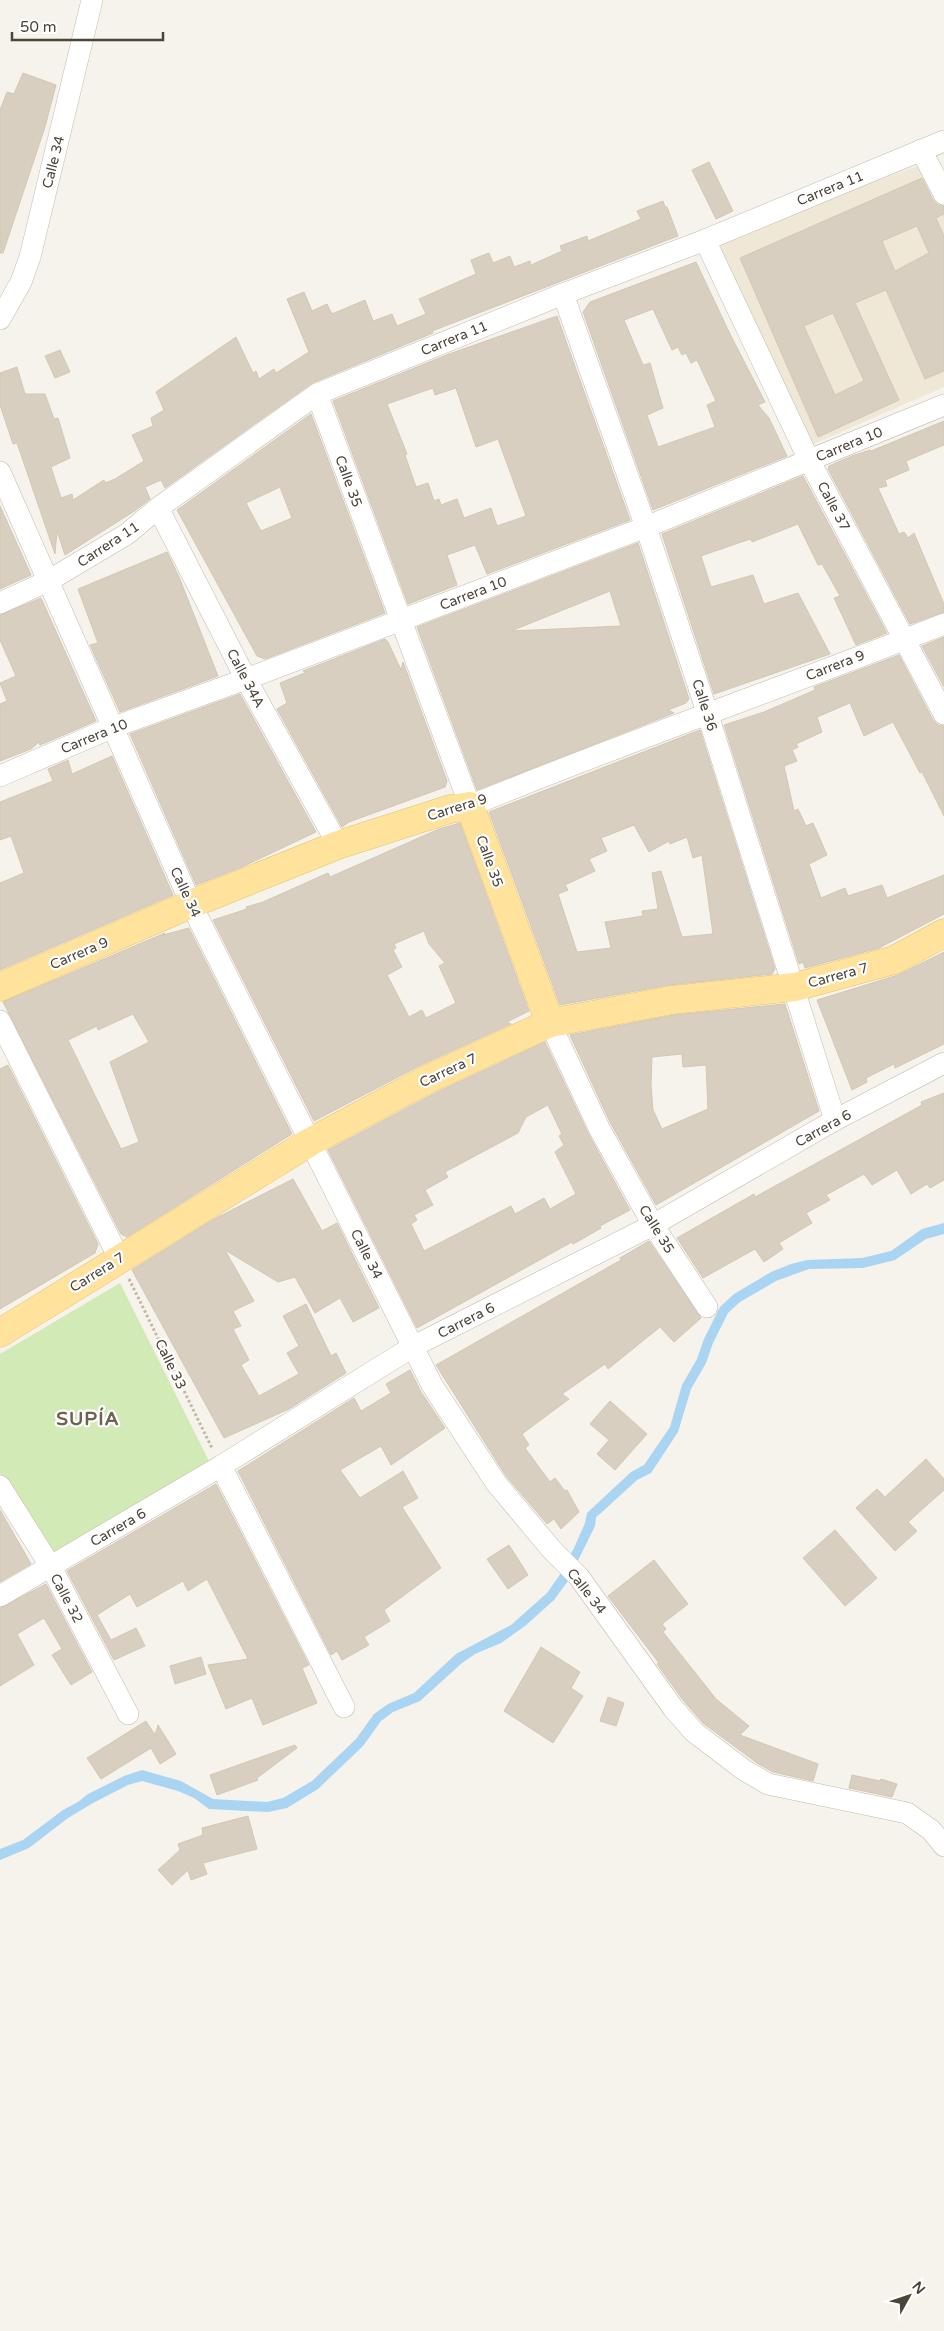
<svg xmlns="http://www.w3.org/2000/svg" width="944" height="2331" font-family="'Varela Round',sans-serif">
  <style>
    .education { fill: #efe8d6 }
    .green { fill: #d2eab5 }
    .water { fill: #a9d4f2 }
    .building { fill: #d8cfc1; stroke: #d3c7b4; fill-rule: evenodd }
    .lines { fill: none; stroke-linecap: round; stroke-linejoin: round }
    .minor-casing { stroke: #c2bbae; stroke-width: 22 }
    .major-casing { stroke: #e6c16a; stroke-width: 29 }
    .path { stroke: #c4b79f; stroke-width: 3; stroke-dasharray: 2.5 2.5; stroke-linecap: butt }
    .minor { stroke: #fff; stroke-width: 21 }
    .major { stroke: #ffe39c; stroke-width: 28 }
    .labels { text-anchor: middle; stroke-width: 4.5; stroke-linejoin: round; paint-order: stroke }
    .street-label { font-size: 14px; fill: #4b4439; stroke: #fff }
    .district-label { font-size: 19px; font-weight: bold; letter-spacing: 1px; fill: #6e6250; stroke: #fff }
  </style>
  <rect width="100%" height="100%" fill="#f6f3ec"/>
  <polygon class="education" points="920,165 944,209 944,387 809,446 712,242"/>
  <polygon class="green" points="120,1283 211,1465 53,1557 0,1474 0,1354"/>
  <polygon class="water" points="944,1223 944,1234 926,1239 895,1260 863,1268 809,1269 795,1274 776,1281 740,1302 728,1313 713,1343 706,1363 691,1389 678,1432 651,1473 637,1480 601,1513 596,1517 595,1526 568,1581 554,1600 525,1626 501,1643 475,1654 462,1663 420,1701 393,1712 381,1721 363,1746 318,1789 287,1808 268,1812 209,1809 194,1798 178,1791 142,1781 128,1785 93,1803 68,1818 29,1848 0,1860 0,1849 23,1840 63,1810 78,1802 88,1794 124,1776 142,1770 181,1781 213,1799 267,1802 283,1798 312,1781 356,1739 374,1714 388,1704 414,1693 456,1654 511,1625 547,1593 559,1576 574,1548 585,1523 587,1513 631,1472 644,1465 670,1427 682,1385 697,1359 704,1339 720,1307 734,1294 771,1272 791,1264 807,1260 862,1258 891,1251 922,1229"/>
  <g class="building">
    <polygon points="23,73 56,85 45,127 3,253 0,253 0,110 7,92 14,94"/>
    <polygon points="709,162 733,211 716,219 692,170"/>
    <path d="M922 178 933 200 938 205 944 206V214L936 218 944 236V371L925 379 886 290 855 303 899 400 818 437 740 258ZM917 226 929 253 895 271 882 241ZM833 313 864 381 835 395 804 326Z"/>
    <polygon points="663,201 665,207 667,207 678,236 432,331 433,333 312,383 165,488 161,480 145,487 150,499 136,510 65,555 57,531 55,554 17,443 13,444 0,405 0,373 17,367 25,394 45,394 54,419 58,418 70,458 51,467 61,498 72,494 73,500 104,480 105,483 115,479 144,461 132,435 153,426 151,418 164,410 156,392 236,337 253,373 256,371 259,379 274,369 276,373 309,352 287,299 304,292 312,311 327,304 332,314 365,300 373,321 392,314 397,326 426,314 419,299 476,274 471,260 489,253 493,263 510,256 514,267 530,261 531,265 562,251 560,246 587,236 588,241 641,219 637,211"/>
    <path d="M696 262 730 334 765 402 758 405 769 418 787 456 653 510 583 312 590 302ZM653 309 672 350 678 347 682 355 686 353 691 363 697 360 716 401 707 405 715 427 658 447 647 415 663 408 650 363 643 365 624 320Z"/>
    <path d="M557 316 630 520 487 574 475 545 447 555 457 585 408 604 333 401 449 354ZM433 388 435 395 456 388 476 447 498 439 526 516 497 526 491 508 464 518 457 499 441 505 439 499 434 501 428 483 416 487 405 455 407 454 387 404Z"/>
    <polygon points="60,350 70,372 55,378 45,356"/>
    <path d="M311 414 385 613 265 659 257 656 177 510ZM280 487 292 518 261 531 246 503Z"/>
    <polygon points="944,421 944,445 906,461 909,470 885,480 887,486 878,488 899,534 904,532 908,538 914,533 944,604 944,612 910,624 828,469 829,466 852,456 870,450 871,451"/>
    <polygon points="803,476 887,633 856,645 834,598 840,596 822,564 818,565 798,524 752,542 751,539 744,541 701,556 711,587 753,575 764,604 798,593 830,654 714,694 662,534"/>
    <polygon points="0,506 31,575 0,589"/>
    <path d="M638 543 689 699 686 703 668 710 674 713 477 790 417 627ZM610 591 621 626 511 631Z"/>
    <polygon points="167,552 179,577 218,676 120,712 90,645 98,643 78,589"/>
    <polygon points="41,598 96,721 40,745 39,742 31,749 0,761 0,704 7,701 0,683 16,676 0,640 0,615"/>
    <polygon points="944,637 944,687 922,646"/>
    <polygon points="385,639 388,642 401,670 403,662 447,781 445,787 349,822 342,827 277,709 287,703 280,683 307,672 303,671"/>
    <polygon points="899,655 933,720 938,725 944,726 944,816 922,772 920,773 893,722 864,736 850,703 817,717 822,732 796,744 798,747 792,750 797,761 784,766 794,811 798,809 806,826 813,823 827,855 809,864 821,898 845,888 848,896 882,885 887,898 944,875 944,914 879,948 805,968 803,962 799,964 724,725 764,712 815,690 814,687"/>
    <polygon points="240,694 316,832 242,867 196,885 130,734"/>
    <path d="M700 730 775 969 772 974 669 985 560 1005 489 812ZM634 825 649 852 669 841 670 844 687 837 693 858 702 855 713 934 682 937 661 871 652 873 658 909 642 911 643 916 605 922 611 948 577 952 558 894 568 890 565 885 595 871 589 859 607 851 601 838Z"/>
    <polygon points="112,756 173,895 0,970 0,883 24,873 11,836 0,840 0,802 53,781 48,769 68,760 72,774"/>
    <path d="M460 823 529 1011 507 1022 511 1024 421 1065 314 1121 213 920 247 909 246 907 263 902 328 873 330 877 439 829ZM424 931 429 944 445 963 439 966 456 1003 426 1018 422 1010 409 1017 387 975 402 967 393 950 396 948 394 944Z"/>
    <path d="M189 928 292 1134 127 1237 121 1234 3 1002 165 933 163 935ZM133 1014 149 1042 110 1062 139 1142 121 1149 68 1040 97 1026 98 1030Z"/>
    <polygon points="944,952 944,1044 895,1068 894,1064 866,1078 867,1082 852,1090 817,1000 898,975"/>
    <path d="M785 1004 819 1111 656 1205 610 1122 570 1035 674 1015ZM682 1054 683 1067 706 1065 708 1109 662 1129 653 1110 651 1085 652 1057Z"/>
    <path d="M545 1042 588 1133 630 1210 600 1226 601 1228 584 1238 573 1244 572 1242 417 1328 328 1150 435 1093ZM548 1105 562 1134 559 1136 564 1145 555 1152 576 1194 550 1209 544 1198 515 1214 511 1206 424 1251 411 1224 417 1220 414 1215 433 1205 425 1190 448 1177 445 1172 518 1133 526 1117Z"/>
    <polygon points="8,1065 98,1244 95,1253 0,1309 0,1069"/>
    <polygon points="944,1093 944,1180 930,1188 927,1184 911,1194 897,1170 872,1185 864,1174 826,1195 830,1200 806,1213 812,1223 779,1243 783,1249 764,1262 755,1249 703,1278 677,1238 754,1194 755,1197 922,1105 921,1102"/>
    <polygon points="293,1179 322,1231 337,1223 379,1308 353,1322 340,1298 315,1313 295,1277 278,1282 225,1250 254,1301 233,1311 241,1326 233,1329 249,1360 241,1365 259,1396 299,1374 287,1353 299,1346 283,1316 306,1304 331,1356 336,1353 346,1373 289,1409 224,1438 132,1270 214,1219"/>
    <polygon points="649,1241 701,1318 674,1342 660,1327 608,1369 605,1364 562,1394 569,1399 522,1434 529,1445 525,1448 550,1482 555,1478 565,1491 567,1490 579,1512 561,1529 554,1519 547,1524 506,1476 436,1365 621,1260 620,1258"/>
    <polygon points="410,1370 421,1392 445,1428 391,1465 381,1446 340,1470 360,1498 403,1471 418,1498 402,1507 441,1568 384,1610 390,1621 364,1637 369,1645 342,1660 337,1651 331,1655 238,1471 354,1398 361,1411 391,1393 386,1384"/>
    <polygon points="610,1401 647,1434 615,1470 597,1454 609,1440 590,1424"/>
    <polygon points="926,1459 944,1479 944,1490 908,1522 917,1531 895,1551 856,1508 877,1489 885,1497"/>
    <polygon points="216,1484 309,1665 302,1668 317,1703 263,1725 252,1698 226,1709 208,1665 248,1659 207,1579 188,1591 183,1581 137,1607 130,1594 97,1615 111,1640 136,1628 145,1646 114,1660 67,1571"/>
    <polygon points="0,1510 31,1564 0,1582"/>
    <polygon points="835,1530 877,1578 845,1606 803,1558"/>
    <polygon points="509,1545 528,1575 508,1589 487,1559"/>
    <polygon points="654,1560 688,1604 662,1624 666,1629 663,1632 716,1699 749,1726 740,1735 818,1764 813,1781 773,1772 757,1763 703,1723 683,1700 657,1664 659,1663 608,1596"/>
    <polygon points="46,1584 92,1672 71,1685 52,1655 62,1649 44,1618 17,1634 34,1665 0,1686 0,1608"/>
    <polygon points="541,1647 580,1672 571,1688 583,1696 553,1743 504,1711"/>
    <polygon points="201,1657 206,1674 175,1684 170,1666"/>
    <polygon points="608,1697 624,1703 616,1726 600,1721"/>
    <polygon points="146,1721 155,1735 158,1725 176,1754 160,1764 151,1748 101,1779 87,1758"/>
    <polygon points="295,1745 297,1748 257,1778 258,1780 217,1795 210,1775"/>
    <polygon points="852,1775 880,1781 881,1779 897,1784 892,1797 849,1788"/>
    <polygon points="248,1816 257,1849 203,1863 207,1874 191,1880 188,1870 172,1885 158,1870 180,1850 178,1844 203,1835 202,1828"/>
  </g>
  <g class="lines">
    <g class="minor-casing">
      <g id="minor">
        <polyline points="921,150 944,194"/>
        <polyline points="705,240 809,460 944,714"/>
        <polyline points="563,294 646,527 708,715 835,1120"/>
        <polyline points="0,319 21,282 30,257 92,0"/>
        <path d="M317 394 470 806C626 741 786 687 944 624"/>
        <polyline points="0,472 191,904 432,1385 496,1483 552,1550 579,1577 673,1708 694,1732 744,1770 768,1784 907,1813 931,1830 944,1846"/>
        <polyline points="158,508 246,679 338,845"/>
        <polyline points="0,603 48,581 127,534 158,508 317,394 563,294 705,240 944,141"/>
        <polyline points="0,776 111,728 246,679 646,527 944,405"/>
        <polyline points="0,1021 119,1258"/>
        <polyline points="550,1023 599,1128 653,1225 707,1307"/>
        <polyline points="221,1466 344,1707"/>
        <polyline points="0,1486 51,1567 128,1714"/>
        <polyline points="0,1596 221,1466 414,1346 653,1225 835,1120 944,1063"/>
      </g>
    </g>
    <g class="major-casing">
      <g id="major">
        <polyline points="0,987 191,904 338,845 450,809 470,806 550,1023"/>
        <polyline points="0,1333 310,1142 428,1079 550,1023 672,1000 795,987 894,960 944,933"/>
      </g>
    </g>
    <polyline class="path" points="129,1279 212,1448"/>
    <use href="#minor" class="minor"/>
    <use href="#major" class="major"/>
  </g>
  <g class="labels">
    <g class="street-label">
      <text transform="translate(53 162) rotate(-76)" y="5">Calle 34</text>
      <text transform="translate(830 188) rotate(-22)" y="5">Carrera 11</text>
      <text transform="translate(454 338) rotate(-22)" y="5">Carrera 11</text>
      <text transform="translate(849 444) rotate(-22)" y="5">Carrera 10</text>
      <text transform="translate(349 481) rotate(70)" y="5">Calle 35</text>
      <text transform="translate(834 506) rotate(62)" y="5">Calle 37</text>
      <text transform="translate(108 544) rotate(-33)" y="5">Carrera 11</text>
      <text transform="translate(473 593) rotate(-21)" y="5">Carrera 10</text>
      <text transform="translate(835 665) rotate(-21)" y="5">Carrera 9</text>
      <text transform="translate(246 678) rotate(62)" y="5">Calle 34A</text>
      <text transform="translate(705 705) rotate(72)" y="5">Calle 36</text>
      <text transform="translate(94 736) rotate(-22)" y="5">Carrera 10</text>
      <text transform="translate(457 807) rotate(-17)" y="5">Carrera 9</text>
      <text transform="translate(490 861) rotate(70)" y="5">Calle 35</text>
      <text transform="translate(186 892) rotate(65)" y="5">Calle 34</text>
      <text transform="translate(79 953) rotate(-23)" y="5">Carrera 9</text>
      <text transform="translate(838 975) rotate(-15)" y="5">Carrera 7</text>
      <text transform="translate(448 1070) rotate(-25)" y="5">Carrera 7</text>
      <text transform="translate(823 1128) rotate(-29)" y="5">Carrera 6</text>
      <text transform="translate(657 1229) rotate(58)" y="5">Calle 35</text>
      <text transform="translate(367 1254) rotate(63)" y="5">Calle 34</text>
      <text transform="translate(97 1272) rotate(-32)" y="5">Carrera 7</text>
      <text transform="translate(466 1320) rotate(-27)" y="5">Carrera 6</text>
      <text transform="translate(171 1364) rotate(64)" y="5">Calle 33</text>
      <text transform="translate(118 1527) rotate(-30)" y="5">Carrera 6</text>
      <text transform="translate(587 1591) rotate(52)" y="5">Calle 34</text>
      <text transform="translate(67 1598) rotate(62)" y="5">Calle 32</text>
    </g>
    <g class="district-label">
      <text x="88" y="1425">SUPÍA</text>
    </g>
  </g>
  <g transform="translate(909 2296) rotate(50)" stroke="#ffffff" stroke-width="4" paint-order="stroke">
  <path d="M0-4L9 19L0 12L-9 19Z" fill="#4b4439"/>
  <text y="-8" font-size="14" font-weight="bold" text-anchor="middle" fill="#4b4439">N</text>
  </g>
  <path d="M12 32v8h151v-8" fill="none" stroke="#4b4439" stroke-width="2.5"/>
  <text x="20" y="32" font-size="15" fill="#4b4439" stroke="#ffffff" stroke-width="4" paint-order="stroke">50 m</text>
</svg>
